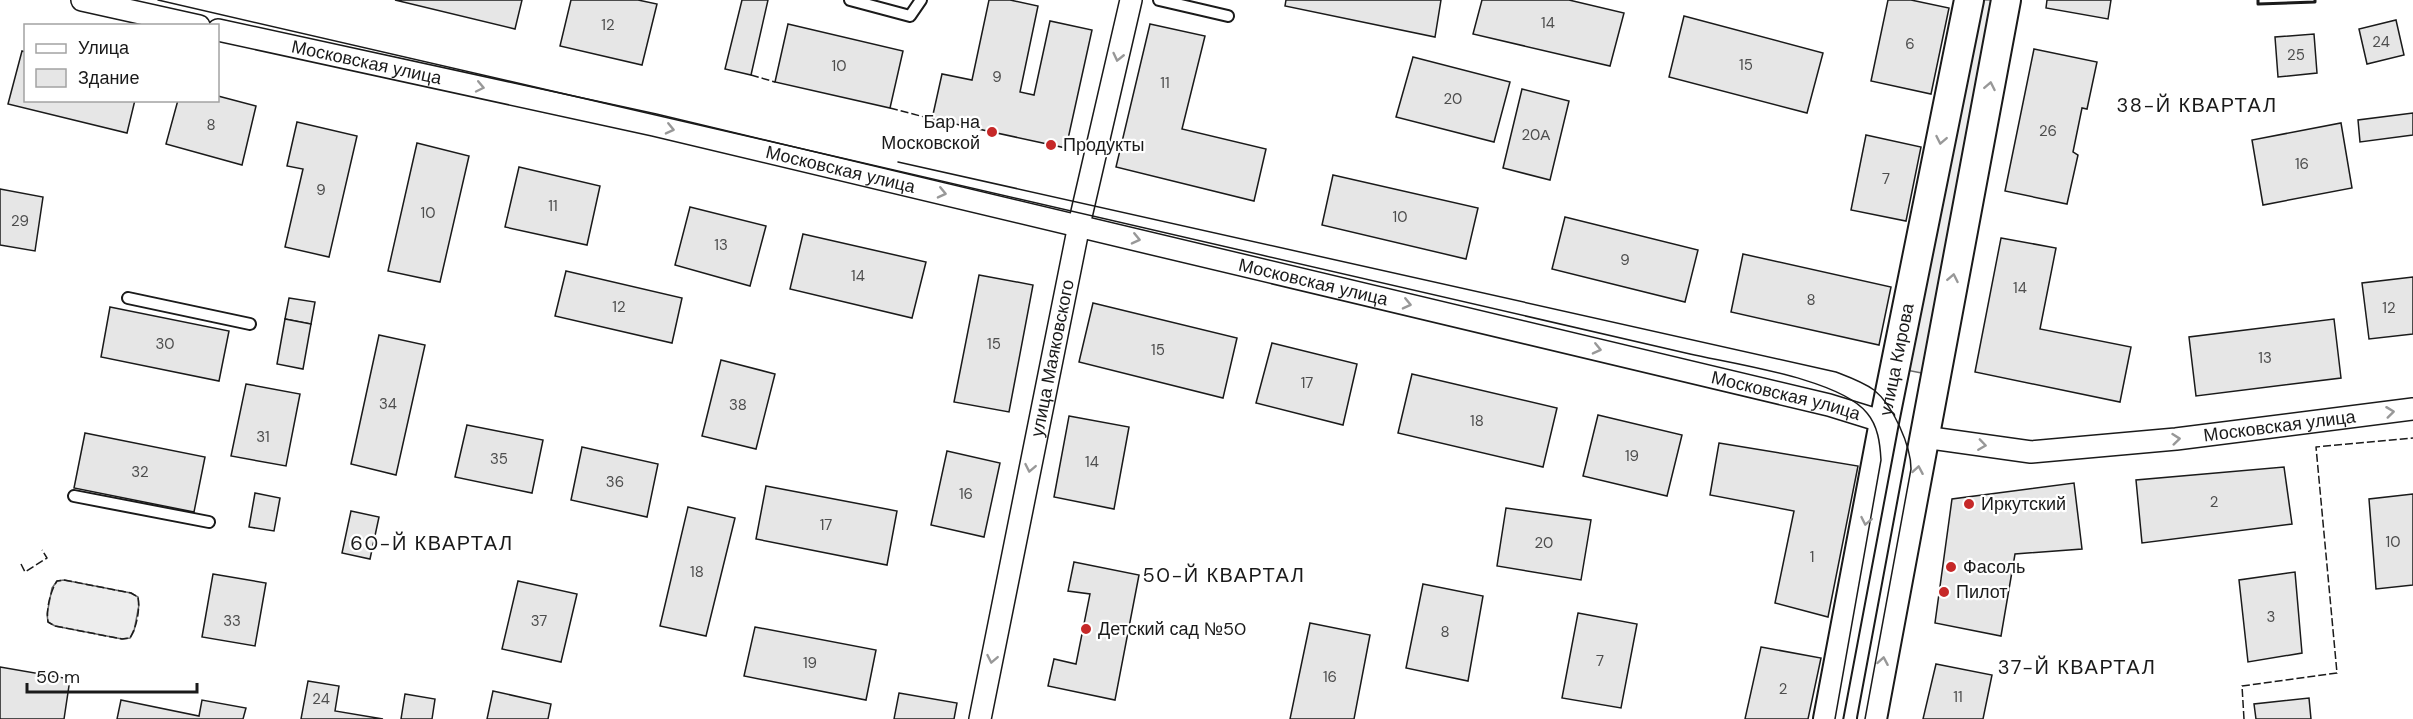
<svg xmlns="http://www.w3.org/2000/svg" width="2413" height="719" font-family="'DM Sans',sans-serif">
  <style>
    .built { fill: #ededed; stroke: #6a6a6a; stroke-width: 1.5 }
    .building { fill: #e6e6e6; stroke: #1a1a1a; stroke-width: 1.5 }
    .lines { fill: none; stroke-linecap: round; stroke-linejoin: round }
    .lane-casing { stroke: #1a1a1a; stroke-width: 14 }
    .street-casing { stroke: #1a1a1a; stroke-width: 24 }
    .secondary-casing { stroke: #1a1a1a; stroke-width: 32 }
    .lane { stroke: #fff; stroke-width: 10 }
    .street { stroke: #fff; stroke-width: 21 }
    .secondary { stroke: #fff; stroke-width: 28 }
    .tram { stroke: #1a1a1a; stroke-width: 1.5 }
    .fence { stroke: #1a1a1a; stroke-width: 1.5; stroke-dasharray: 8 3; stroke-linecap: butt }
    .wall { stroke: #1a1a1a; stroke-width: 3 }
    .oneway { stroke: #989898 }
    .poi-dot { fill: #c62828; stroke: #fff; stroke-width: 2 }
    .labels { text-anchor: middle; stroke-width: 4.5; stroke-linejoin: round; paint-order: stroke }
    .number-label { font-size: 15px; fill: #4d4d4d }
    .street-label { font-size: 18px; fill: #1a1a1a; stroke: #fff }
    .poi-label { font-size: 18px; fill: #1a1a1a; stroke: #fff; text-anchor: start }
    .neighbourhood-label { font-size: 20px; letter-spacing: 1.5px; fill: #1a1a1a; stroke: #fff }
  </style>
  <rect width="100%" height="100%" fill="#fff"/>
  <g class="built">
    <polygon points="1978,0 1999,0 1927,374 1906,370"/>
    <polygon points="64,580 131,593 138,597 139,605 134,631 130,638 122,639 55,626 48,622 47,614 52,588 57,581"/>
  </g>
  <g class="building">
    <polygon points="395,0 522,0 515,29"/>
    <polygon points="571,0 638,0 657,4 642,65 560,46"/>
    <polygon points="742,0 768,0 751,75 725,69"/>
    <polygon points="989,0 1010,0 1038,6 1020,92 1034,95 1050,21 1092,30 1066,148 932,119 942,74 972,80"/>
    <polygon points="1286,0 1441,0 1435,37 1285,6"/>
    <polygon points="1482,0 1569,0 1624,13 1610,66 1473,34"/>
    <polygon points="1888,0 1911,0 1949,8 1931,94 1871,81"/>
    <polygon points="2047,0 2111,0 2108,19 2046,8"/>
    <polygon points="1684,16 1823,53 1807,113 1669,77"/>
    <polygon points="2396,20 2404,55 2367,64 2359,29"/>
    <polygon points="788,24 903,51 890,108 775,82"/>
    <polygon points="1150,24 1205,36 1182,129 1266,149 1254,201 1116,167"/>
    <polygon points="2314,34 2317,73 2278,77 2275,37"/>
    <polygon points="2034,49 2097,62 2087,109 2082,108 2073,152 2078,155 2067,204 2005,191"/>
    <polygon points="22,51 26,52 26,100 135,100 127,133 8,104"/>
    <polygon points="1413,57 1510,82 1494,142 1396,117"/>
    <polygon points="1522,89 1569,101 1550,180 1503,168"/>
    <polygon points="218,96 256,106 242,165 166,144 178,100 218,100"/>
    <polygon points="2413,113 2413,135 2360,142 2358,120"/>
    <polygon points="297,122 357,136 329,257 285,247 303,169 287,166"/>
    <polygon points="2341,123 2352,188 2263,205 2252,140"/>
    <polygon points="1866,135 1921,147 1906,221 1851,210"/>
    <polygon points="417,143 469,156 440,282 388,271"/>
    <polygon points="519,167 600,186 587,245 505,227"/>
    <polygon points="1333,175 1478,208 1466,259 1322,225"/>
    <polygon points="0,189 43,197 35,251 0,245"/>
    <polygon points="690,207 766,226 750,286 675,265"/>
    <polygon points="1565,217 1698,250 1685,302 1552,269"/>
    <polygon points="803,234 926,262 912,318 790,289"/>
    <polygon points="2001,238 2056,248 2040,329 2131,347 2120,402 1975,372"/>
    <polygon points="1743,254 1891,287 1879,345 1731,312"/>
    <polygon points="566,271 682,298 672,343 555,316"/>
    <polygon points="979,275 1033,285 1009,412 954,402"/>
    <polygon points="2413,277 2413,334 2369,339 2362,283"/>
    <polygon points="289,298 315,302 311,324 285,319"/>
    <polygon points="1093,303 1237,338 1223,398 1079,362"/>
    <polygon points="110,307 229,331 219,381 101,357"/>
    <polygon points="285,319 311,324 303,369 277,364"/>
    <polygon points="2334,319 2341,378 2196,396 2189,337"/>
    <polygon points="379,335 425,345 396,475 351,464"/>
    <polygon points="1272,343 1357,364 1343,425 1256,403"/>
    <polygon points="721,360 775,374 756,449 702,436"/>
    <polygon points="1412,374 1557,408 1543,467 1398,433"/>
    <polygon points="246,384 300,394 286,466 231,456"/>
    <polygon points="1598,415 1682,435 1667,496 1583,476"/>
    <polygon points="1069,416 1129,427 1114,509 1054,497"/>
    <polygon points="467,425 543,440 532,493 455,477"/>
    <polygon points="85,433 205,457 194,512 74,488"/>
    <polygon points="1719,443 1858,466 1828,617 1775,603 1794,511 1710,495"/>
    <polygon points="582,447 658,464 647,517 571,500"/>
    <polygon points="947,451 1000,463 984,537 931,525"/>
    <polygon points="2284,467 2292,524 2142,543 2136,480"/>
    <polygon points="2074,483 2082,549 2015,554 2001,636 1935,623 1952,499"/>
    <polygon points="766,486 897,511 887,565 756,539"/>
    <polygon points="255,493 280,498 274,531 249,527"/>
    <polygon points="2413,494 2413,585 2376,589 2369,499"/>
    <polygon points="688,507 735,518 706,636 660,626"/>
    <polygon points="1506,508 1591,520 1581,580 1497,566"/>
    <polygon points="351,511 379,517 370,559 342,553"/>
    <polygon points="1074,562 1139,575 1115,700 1048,686 1054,659 1076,664 1090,594 1068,591"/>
    <polygon points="2295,572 2302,653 2248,662 2239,580"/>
    <polygon points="213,574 266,583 255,646 202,637"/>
    <polygon points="518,581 577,594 561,662 502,649"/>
    <polygon points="1423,584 1483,596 1468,681 1406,668"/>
    <polygon points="1578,613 1637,624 1621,708 1562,698"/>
    <polygon points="1310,623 1370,635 1354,719 1290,719"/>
    <polygon points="755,627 876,650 866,700 744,676"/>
    <polygon points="1761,647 1821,658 1808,719 1745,719"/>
    <polygon points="1936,664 1992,675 1983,719 1923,719"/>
    <polygon points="0,667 70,679 64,719 0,719"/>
    <polygon points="308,681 339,686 335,711 383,719 301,719"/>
    <polygon points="493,691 551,704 548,719 487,719"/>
    <polygon points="899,693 957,703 954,719 894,719"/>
    <polygon points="405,694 435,699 432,719 401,719"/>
    <polygon points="2309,698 2311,719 2256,719 2254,704"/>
    <polygon points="121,700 199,716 202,700 246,708 243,719 117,719"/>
  </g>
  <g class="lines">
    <g class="lane-casing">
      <g id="lane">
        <polyline points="850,0 910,16 921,0"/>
        <polyline points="1159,0 1228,16"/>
        <polyline points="128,298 250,324"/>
        <polyline points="74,496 209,522"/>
      </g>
    </g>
    <g class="street-casing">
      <g id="street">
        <polyline points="82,0 199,26"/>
        <path id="s1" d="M218 30 654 125 1829 405 1884 422"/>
        <path id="s2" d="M1924 437 2031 452 2176 439 2413 409"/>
        <path id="s3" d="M980 719 1079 225 1131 0"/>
      </g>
    </g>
    <g class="secondary-casing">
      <g id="secondary">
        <path id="s4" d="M1828 719 1884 422 1969 0"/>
        <polyline points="1872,719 2006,0"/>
      </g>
    </g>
    <use href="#lane" class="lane"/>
    <use href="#street" class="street"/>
    <use href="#secondary" class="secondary"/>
    <g class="tram">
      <path d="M158 0 1690 354C1734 364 1840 379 1867 413 1878 426 1880 443 1881 460L1835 719"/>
      <path d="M898 162 1836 372C1849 377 1863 382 1874 390 1893 405 1911 446 1911 469L1865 719"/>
    </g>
    <g class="fence">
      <polyline points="751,75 775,82"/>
      <polyline points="890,108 932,119"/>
      <polyline points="21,564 25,572 47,558 42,550"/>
      <path d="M64 580 131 593 138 597C140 610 137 626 130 638L122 639 55 626 48 622C46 609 50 592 57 581Z"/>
      <polyline points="2244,719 2242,686 2337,673 2316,447 2413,438"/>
    </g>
    <polyline class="wall" points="2258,0 2258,4 2315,2 2315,0"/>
  </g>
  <defs><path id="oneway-chevron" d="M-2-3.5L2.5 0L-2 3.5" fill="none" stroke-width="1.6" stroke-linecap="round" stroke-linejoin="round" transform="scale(1.5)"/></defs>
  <g class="oneway">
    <use href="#oneway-chevron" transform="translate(1118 57) rotate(103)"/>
    <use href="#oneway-chevron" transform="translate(1990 86) rotate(-79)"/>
    <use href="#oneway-chevron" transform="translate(480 87) rotate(12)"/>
    <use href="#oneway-chevron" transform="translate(670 129) rotate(13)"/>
    <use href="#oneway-chevron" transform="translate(1941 140) rotate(101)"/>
    <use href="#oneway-chevron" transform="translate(942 193) rotate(13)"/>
    <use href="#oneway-chevron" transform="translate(1136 239) rotate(13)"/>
    <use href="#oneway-chevron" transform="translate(1953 278) rotate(-79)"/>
    <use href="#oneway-chevron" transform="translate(1407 304) rotate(13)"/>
    <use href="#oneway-chevron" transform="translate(1597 349) rotate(13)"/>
    <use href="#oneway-chevron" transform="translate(2390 412) rotate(-7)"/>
    <use href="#oneway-chevron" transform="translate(2176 439) rotate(-6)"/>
    <use href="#oneway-chevron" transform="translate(1982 445) rotate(8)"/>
    <use href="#oneway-chevron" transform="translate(1030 468) rotate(101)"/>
    <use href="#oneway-chevron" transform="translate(1918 470) rotate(-80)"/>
    <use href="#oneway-chevron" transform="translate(1866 521) rotate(101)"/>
    <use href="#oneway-chevron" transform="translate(992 659) rotate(101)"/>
    <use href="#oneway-chevron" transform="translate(1883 661) rotate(-80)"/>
  </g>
  <g class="poi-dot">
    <circle cx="992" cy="132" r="6"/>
    <circle cx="1051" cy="145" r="6"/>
    <circle cx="1969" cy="504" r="6"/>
    <circle cx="1951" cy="567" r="6"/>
    <circle cx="1944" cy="592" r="6"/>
    <circle cx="1086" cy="629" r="6"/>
  </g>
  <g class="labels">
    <g class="number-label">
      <text x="1548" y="28">14</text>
      <text x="608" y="30">12</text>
      <text x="2381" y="47">24</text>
      <text x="1910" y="49">6</text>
      <text x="2296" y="60">25</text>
      <text x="1746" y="70">15</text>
      <text x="839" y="71">10</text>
      <text x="997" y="82">9</text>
      <text x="1165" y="88">11</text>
      <text x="1453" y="104">20</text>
      <text x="211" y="130">8</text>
      <text x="2048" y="136">26</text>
      <text x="1536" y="140">20А</text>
      <text x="2302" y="169">16</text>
      <text x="1886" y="184">7</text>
      <text x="321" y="195">9</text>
      <text x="553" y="211">11</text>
      <text x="428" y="218">10</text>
      <text x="1400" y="222">10</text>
      <text x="20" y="226">29</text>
      <text x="721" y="250">13</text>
      <text x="1625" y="265">9</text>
      <text x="858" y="281">14</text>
      <text x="2020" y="293">14</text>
      <text x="1811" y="305">8</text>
      <text x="619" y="312">12</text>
      <text x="2389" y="313">12</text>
      <text x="165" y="349">30</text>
      <text x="994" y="349">15</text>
      <text x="1158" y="355">15</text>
      <text x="2265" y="363">13</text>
      <text x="1307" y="388">17</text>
      <text x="388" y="409">34</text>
      <text x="738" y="410">38</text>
      <text x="1477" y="426">18</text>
      <text x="263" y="442">31</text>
      <text x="1632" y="461">19</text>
      <text x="499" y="464">35</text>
      <text x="1092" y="467">14</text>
      <text x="140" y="477">32</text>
      <text x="615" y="487">36</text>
      <text x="966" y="499">16</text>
      <text x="2214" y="507">2</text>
      <text x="826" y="530">17</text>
      <text x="2393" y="547">10</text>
      <text x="1544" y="548">20</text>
      <text x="1812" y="562">1</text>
      <text x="697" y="577">18</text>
      <text x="2271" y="622">3</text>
      <text x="232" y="626">33</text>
      <text x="539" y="626">37</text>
      <text x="1445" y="637">8</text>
      <text x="1600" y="666">7</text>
      <text x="810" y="668">19</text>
      <text x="1330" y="682">16</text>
      <text x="1783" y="694">2</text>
      <text x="1958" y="702">11</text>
      <text x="321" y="704">24</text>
    </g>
    <g class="street-label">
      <text dy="6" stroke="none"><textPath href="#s1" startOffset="152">Московская улица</textPath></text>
      <text dy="6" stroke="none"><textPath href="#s1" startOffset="638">Московская улица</textPath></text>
      <text dy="6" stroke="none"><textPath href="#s1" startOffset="1124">Московская улица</textPath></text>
      <text dy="6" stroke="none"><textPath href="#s3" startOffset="368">улица Маяковского</textPath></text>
      <text dy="6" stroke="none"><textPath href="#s4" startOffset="366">улица Кирова</textPath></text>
      <text dy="6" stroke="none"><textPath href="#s1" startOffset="1610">Московская улица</textPath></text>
      <text dy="6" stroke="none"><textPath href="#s2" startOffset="358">Московская улица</textPath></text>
    </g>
    <g class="poi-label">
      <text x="980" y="128" text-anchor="end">Бар на<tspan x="980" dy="21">Московской</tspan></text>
      <text x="1063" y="151">Продукты</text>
      <text x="1981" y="510">Иркутский</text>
      <text x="1963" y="573">Фасоль</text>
      <text x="1956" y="598">Пилот</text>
      <text x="1098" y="635">Детский сад №50</text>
    </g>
    <g class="neighbourhood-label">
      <text x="2197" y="112">38-Й КВАРТАЛ</text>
      <text x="432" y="550">60-Й КВАРТАЛ</text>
      <text x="1224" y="582">50-Й КВАРТАЛ</text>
      <text x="2077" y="674">37-Й КВАРТАЛ</text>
    </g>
  </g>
  <rect x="24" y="24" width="195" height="78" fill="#ffffff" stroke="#a3a3a3" stroke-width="1.5"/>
  <rect x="36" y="44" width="30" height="9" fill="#ffffff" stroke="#a3a3a3" stroke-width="1.5"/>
  <text x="78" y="54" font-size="18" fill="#1a1a1a">Улица</text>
  <rect x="36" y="69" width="30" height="18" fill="#e6e6e6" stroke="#a3a3a3" stroke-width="1.5"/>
  <text x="78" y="84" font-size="18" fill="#1a1a1a">Здание</text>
  <path d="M27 683v9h170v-9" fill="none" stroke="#1a1a1a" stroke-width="3"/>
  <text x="36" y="683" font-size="18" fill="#1a1a1a" stroke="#ffffff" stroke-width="4.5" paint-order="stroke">50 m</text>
</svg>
